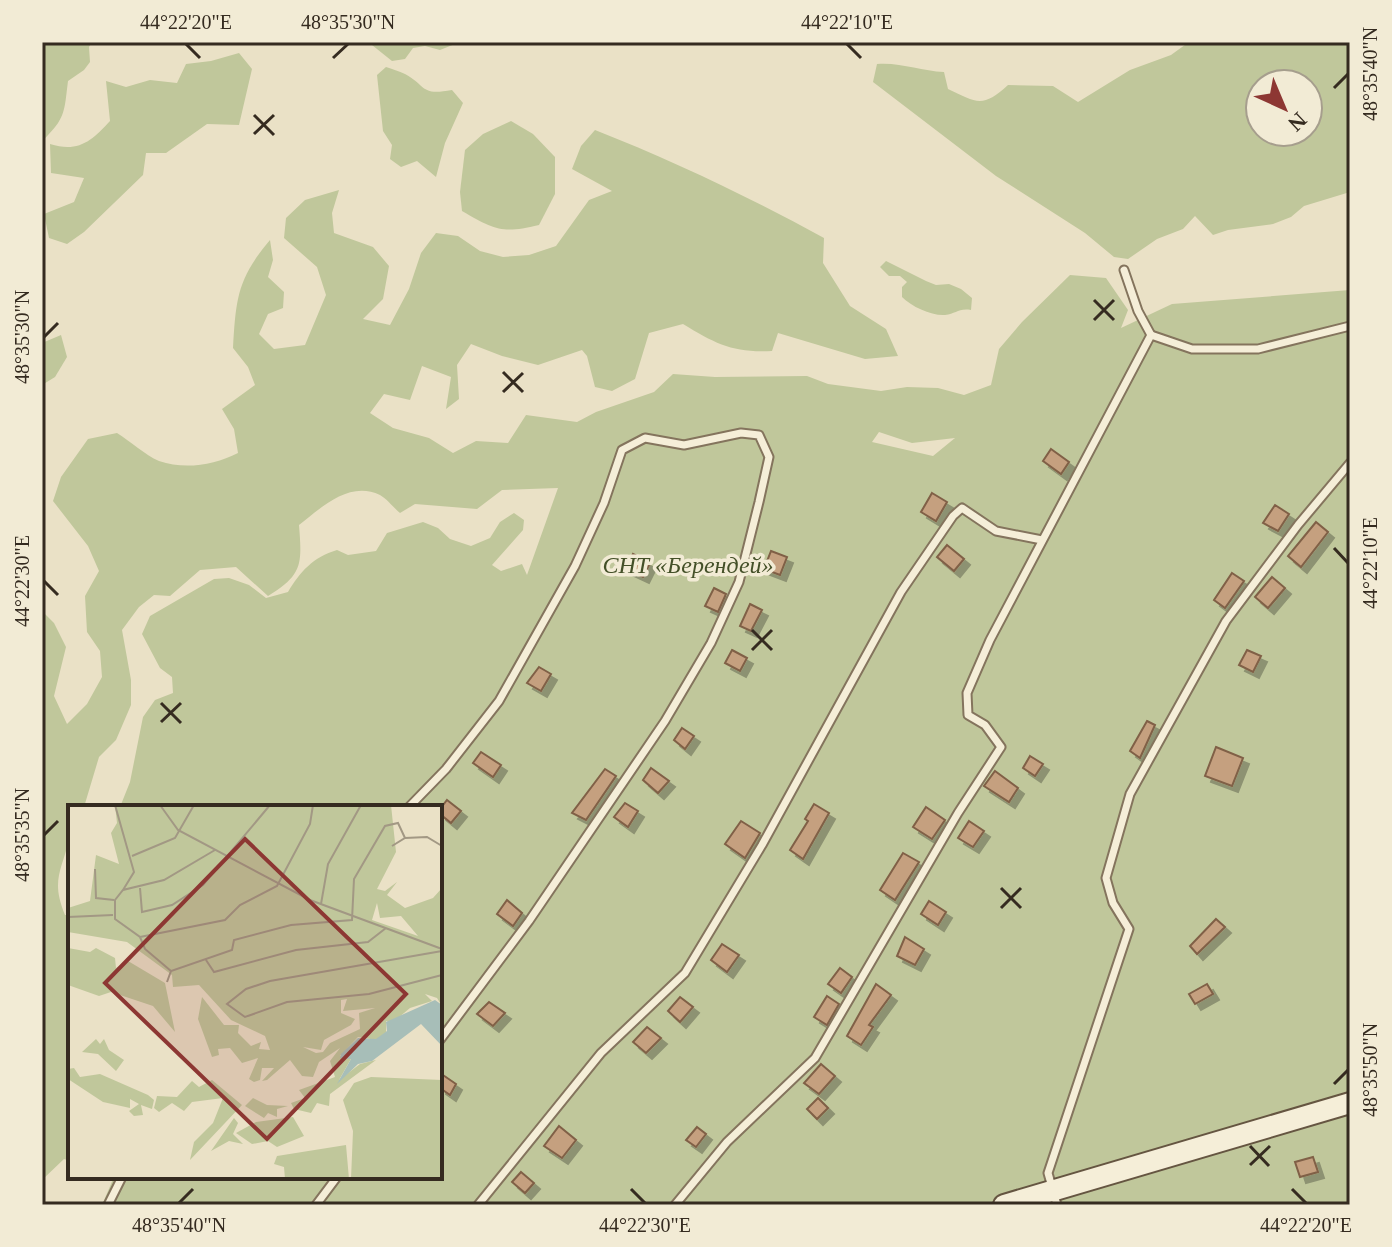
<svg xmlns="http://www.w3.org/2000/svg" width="1392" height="1247" font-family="'Times New Roman',serif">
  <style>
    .green { fill: #c0c79b; fill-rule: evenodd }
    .building { fill: #c5a07f; stroke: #806046; stroke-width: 2; filter: url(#shadow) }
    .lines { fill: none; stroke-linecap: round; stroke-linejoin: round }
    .lane-casing { stroke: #84745d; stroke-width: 11 }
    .secondary-casing { stroke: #655541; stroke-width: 24 }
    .lane { stroke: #f5eed8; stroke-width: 7 }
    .secondary { stroke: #f5eed8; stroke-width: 20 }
    .ticks { fill: none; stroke: #352b20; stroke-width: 3 }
    .labels { text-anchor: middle; stroke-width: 7; stroke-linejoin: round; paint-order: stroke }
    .park-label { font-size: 24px; font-style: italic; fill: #445028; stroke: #f2ebd5 }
    .inset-road { fill: none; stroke: #a29884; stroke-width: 2 }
    .view { fill: #8d3733; fill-opacity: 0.15; stroke: #8d3733; stroke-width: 4 }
    .inset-edge { fill: none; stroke: #352b20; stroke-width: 4 }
    .neatline { fill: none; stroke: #352b20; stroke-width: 3 }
    .ticks-label { font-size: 20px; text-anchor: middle; fill: #352b20 }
  </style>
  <defs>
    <filter id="shadow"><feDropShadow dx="6" dy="6" stdDeviation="0" flood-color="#0004"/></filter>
  </defs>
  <rect width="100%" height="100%" fill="#eae1c6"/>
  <g class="green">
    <path d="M42 42H92L89 47 90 62 84 70 68 81C64 112 66 118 42 141Z"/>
    <polygon points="358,42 460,42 440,50 425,46 413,48 405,59 392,61 372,45 358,45"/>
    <path d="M1189 42H1350V192L1304 206 1291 217 1273 224 1228 230 1213 235 1195 216 1183 229 1157 239 1128 259 1114 257 1085 233 996 176 873 82 877 64C900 62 921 71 944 72L948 89C977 103 983 108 1008 85L1053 86 1078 102 1130 70 1171 55ZM1260 84H1308V132H1260Z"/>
    <path d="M239 53 252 69 239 125 207 124 166 153H146L143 175 84 232 67 244 49 238 44 214 74 202 84 178 51 173 50 144C78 153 92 141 110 121L106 81 126 87 150 80 177 83 186 64 211 61Z"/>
    <path d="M386 67C392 69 399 71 405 74 427 86 420 96 452 90L463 103 445 143 436 177 417 161 401 167 390 159 392 145 383 131 377 75Z"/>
    <path d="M511 121 533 134 555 157V194L539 225C502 234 495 230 462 211L460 192 465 150 483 134Z"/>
    <path d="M595 130C674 161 749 197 824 238L823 263 850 306 886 329 898 356 865 359 778 333 772 351C733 353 716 344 683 324L649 333 635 379 612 391 595 387 587 356 582 350 538 365 502 356 471 344 457 365 459 399 446 409 451 377 422 366 410 400 384 394 370 413 393 428 429 438 453 453 476 441 508 443 526 415 577 422 596 412 654 392 673 374 715 377 807 376 828 384 881 391 907 387 938 388 964 395 991 385 999 349 1022 322 1070 275 1106 278 1128 310 1121 328 1172 304 1350 290V1205H102L114 1177H440V807H120L130 782 143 717 155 700 173 693 172 677 160 668 142 634 150 616 214 579 229 578 249 585 266 598 288 592C300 572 313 557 337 550L348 555 376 551 387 533 423 522 438 528 450 539 471 546 490 538 500 522 514 513 524 520 523 530 492 565 501 571 522 564 527 575 558 488 502 490 477 509 415 504 400 513C394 508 387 499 380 495 349 480 321 508 299 525 302 564 303 575 268 596L236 567 200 570 170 596 154 595 139 607 122 630 131 680V705L116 740 99 757 84 807H70C70 817 72 830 69 840 61 872 51 881 65 915H70V1161L64 1159 42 1180V611L54 623 66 647 54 696 67 724 87 704 102 677 100 651 87 632 85 596 99 571 88 546 53 501 61 477 88 439 117 433C130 441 145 455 159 461 185 470 214 465 238 453L234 429 222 409 255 385 248 367 233 348C236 299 237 279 270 240L273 260 268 277 284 292 283 308 268 314 259 334 274 349 305 345 326 295 317 267 284 238 286 218 305 200 339 190 332 213 334 233 373 247 389 266 383 299 363 319 390 325 409 289 421 253 436 233 458 236 480 251 503 257 529 255 556 246 589 200 612 191 572 169 581 146ZM879 432 912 443 955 438 933 456 872 442Z"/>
    <path d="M886 261 926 281 936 285 949 284 961 289 972 298 971 310C958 308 956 314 945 315 932 316 912 307 902 297V287L907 282 900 276H889L880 267Z"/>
    <polygon points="61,335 67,357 55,377 42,385 42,343"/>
  </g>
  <g class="building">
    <polygon points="1051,449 1069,462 1061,474 1043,461"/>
    <polygon points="932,493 947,502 936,521 921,512"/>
    <polygon points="1275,505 1289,514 1278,531 1263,523"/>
    <polygon points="1316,522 1328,532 1301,567 1288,556"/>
    <polygon points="947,545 964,559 954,571 937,557"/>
    <polygon points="771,551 787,557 780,575 764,569"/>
    <polygon points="633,554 650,563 643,577 626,569"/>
    <polygon points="1232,573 1244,581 1225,608 1214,600"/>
    <polygon points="1272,577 1285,588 1268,608 1255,597"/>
    <polygon points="714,588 726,594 718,612 705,606"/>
    <polygon points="750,604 762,610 751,631 740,626"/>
    <polygon points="732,650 747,658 740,671 725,663"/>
    <polygon points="1247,650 1261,656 1253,672 1239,665"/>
    <polygon points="539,667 551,674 541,691 527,683"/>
    <polygon points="1147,721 1155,725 1140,758 1130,751"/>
    <polygon points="682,728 694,736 685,749 674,740"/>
    <polygon points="1216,747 1243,758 1232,786 1205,776"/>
    <polygon points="481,752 501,765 493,777 473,763"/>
    <polygon points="1030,756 1043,764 1035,776 1023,768"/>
    <polygon points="651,768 669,781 658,793 643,780"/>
    <polygon points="605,769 616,776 586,820 572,813"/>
    <polygon points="995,771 1018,788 1009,802 984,786"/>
    <polygon points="447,800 461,811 451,823 440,814 440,809"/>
    <polygon points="625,803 638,811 628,827 614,817"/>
    <polygon points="814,804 829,813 803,859 790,850 808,821 805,819"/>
    <polygon points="926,807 945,820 932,839 913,827"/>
    <polygon points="741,821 760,833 745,858 725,844"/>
    <polygon points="969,821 984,831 973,847 958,838"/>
    <polygon points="903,853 919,862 895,900 880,890"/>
    <polygon points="507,900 522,913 513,926 497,914"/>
    <polygon points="929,901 946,912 938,925 921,914"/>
    <polygon points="1216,919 1225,927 1197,954 1190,946"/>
    <polygon points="905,937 924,949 915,965 897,956"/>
    <polygon points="722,944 739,955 727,972 711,960"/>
    <polygon points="840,968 852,977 841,993 828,984"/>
    <polygon points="876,984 891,995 869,1025 873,1027 861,1045 847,1036"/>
    <polygon points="1207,984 1213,994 1195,1004 1189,994"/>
    <polygon points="827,996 839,1004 827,1025 814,1017"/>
    <polygon points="680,997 693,1007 680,1022 668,1011"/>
    <polygon points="489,1002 505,1013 493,1026 477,1014"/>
    <polygon points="647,1027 661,1038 646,1053 633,1042"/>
    <polygon points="821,1064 835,1076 819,1094 804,1083"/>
    <polygon points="440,1073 456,1084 450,1095 440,1088"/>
    <polygon points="818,1098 828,1108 817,1119 807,1109"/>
    <polygon points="559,1126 576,1140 562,1158 544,1146"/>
    <polygon points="697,1127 706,1134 696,1147 686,1140"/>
    <polygon points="1313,1157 1318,1172 1300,1177 1295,1162"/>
    <polygon points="521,1172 534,1183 525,1193 512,1182"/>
  </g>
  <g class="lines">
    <g class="lane-casing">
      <g id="lane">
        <polyline points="1151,335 1192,349 1258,349 1350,326"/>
        <polyline points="409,807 446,769 499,701 575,566 604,503 622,450 645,438 684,445 741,433 759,435 769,457 759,502 739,582 711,643 665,721 529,921 440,1040"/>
        <polyline points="108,1205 122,1177"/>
        <polyline points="316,1205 337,1177"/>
        <polyline points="478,1205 601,1053 685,973 762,845 901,592 953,516 962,508 996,531 1042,540"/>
        <polyline points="675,1205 727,1142 815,1058 958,813 1001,747 985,725 968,715 967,693 990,640 1151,335 1138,311 1124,270"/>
        <polyline points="1057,1205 1048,1173 1129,929 1113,903 1106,878 1130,794 1226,621 1298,525 1350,463"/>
      </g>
    </g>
    <g class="secondary-casing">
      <polyline id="secondary" points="1004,1205 1350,1103"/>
    </g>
    <use href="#lane" class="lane"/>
    <use href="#secondary" class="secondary"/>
  </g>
  <path class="ticks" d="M186 44 200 58M847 44 861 58M333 58 348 44M1334 88 1348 74M254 115 274 135M254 134 274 115M1094 300 1114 320M1094 320 1114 300M44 337 58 323M503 372 523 392M503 392 523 373M1334 548 1348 563M44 581 58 595M752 630 772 650M752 650 772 630M161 703 181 723M161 722 181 703M44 835 58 821M1001 888 1021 908M1001 908 1021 888M1334 1084 1348 1070M1250 1146 1269 1166M1250 1165 1270 1146M631 1189 645 1203M1292 1189 1306 1203M179 1203 193 1189"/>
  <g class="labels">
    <g class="park-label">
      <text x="688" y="573">СНТ «Берендей»</text>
    </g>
  </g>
  <g transform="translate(68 805)">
    <rect width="374" height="374" fill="#eae1c6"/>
    <path d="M47 0H323L328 47 309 84 317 86 329 77 319 90 337 103 365 93 374 83V201L369 193 357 189 364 196 342 203 324 218 318 216V227L309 235 290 232 272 251 284 252 271 275 292 259 308 255 262 289 261 301 249 298 243 308 226 304 223 298 237 293 231 285 267 272 262 256 272 243 251 257 245 272 234 271 222 255 199 275 194 276 206 263H194L192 275 186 277 181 274 190 253 174 258 162 243 150 244 151 250 144 252 130 214 134 192 156 220H171L170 228 183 241 193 237 191 244 202 245 197 231 163 215 131 180 105 182 104 170 59 137 0 127V103L22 96 28 50 51 59 43 28 49 18ZM309 98 312 113 333 111 350 131 304 115ZM279 194 275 206 307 203 291 208 292 224 262 238 255 247 248 248 235 242 253 245 256 235 283 220 287 214 273 208V195ZM0 143 22 147 28 143 47 153 48 163 60 156 97 178 107 227 85 201 43 187 31 191 0 180ZM28 234 32 239 36 234 41 245 56 255 48 266 30 249 14 247ZM6 263 12 272 32 269 80 290 86 295 84 304 73 300 75 310 66 311 61 306 71 299 62 294V303L35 297 0 274V264ZM303 272 374 275V374H283L285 326 275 295 286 278ZM144 275 174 300 122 355 126 337 145 318 155 293 124 297 116 306 104 298 91 307 86 303 89 291 109 292 124 276 131 282ZM185 293 199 300 220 301 209 304V312L200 308 196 313 177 301ZM225 312 236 331 209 342 200 336 184 339 168 328 188 317ZM166 313 170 318 165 329 175 339 161 336 143 346ZM278 340 281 374H217L216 362 206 359 209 351Z" fill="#c0c79b" fill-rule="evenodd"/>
    <path d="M367 195 374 200V241L353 219 304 256 290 259 269 279 283 254 272 253 273 249 290 233 308 234 319 226 318 217Z" fill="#a7beb8"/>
    <path class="inset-road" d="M47 0 66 67 55 85M92 0 110 25 242 95 374 144M324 41 337 33 359 32 374 41M64 51 107 33 126 0M27 64 28 93 46 95M72 83 74 107 104 100 135 80 202 0M253 99 260 59 293 0M0 112 45 110M72 132 157 115 172 100 209 81 242 19 245 0M374 146 202 176 178 184 159 199 177 212 219 197 301 189 374 170M138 155 146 167 228 145 300 137 318 123M103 166 77 144 72 132 47 114V95L55 85 96 75 147 45M99 177 103 166 164 145 166 135 223 120 284 115 286 74 317 21 330 18 337 33"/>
    <path class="view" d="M177 34 338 189 199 334 37 178Z"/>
    <rect width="374" height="374" class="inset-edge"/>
  </g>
  <rect width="1392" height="1247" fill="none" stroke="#f2ebd5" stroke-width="88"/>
  <g transform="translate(1284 108) rotate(136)"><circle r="38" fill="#f2ebd5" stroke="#a69e8d" stroke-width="2"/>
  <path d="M0-6L14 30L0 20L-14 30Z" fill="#8d3733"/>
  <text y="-12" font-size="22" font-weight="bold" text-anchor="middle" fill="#352b20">N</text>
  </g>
  <rect x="44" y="44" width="1304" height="1159" class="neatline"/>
  <g class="ticks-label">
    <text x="186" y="29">44°22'20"E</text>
    <text x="348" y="29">48°35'30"N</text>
    <text x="847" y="29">44°22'10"E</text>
    <text transform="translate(1370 74) rotate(-90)" y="7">48°35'40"N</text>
    <text transform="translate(22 337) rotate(-90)" y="7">48°35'30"N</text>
    <text transform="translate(1370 563) rotate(-90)" y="7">44°22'10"E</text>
    <text transform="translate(22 581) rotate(-90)" y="7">44°22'30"E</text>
    <text transform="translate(22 835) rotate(-90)" y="7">48°35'35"N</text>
    <text transform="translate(1370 1070) rotate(-90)" y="7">48°35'50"N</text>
    <text x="179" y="1232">48°35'40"N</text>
    <text x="645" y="1232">44°22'30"E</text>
    <text x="1306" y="1232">44°22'20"E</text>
  </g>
</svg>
